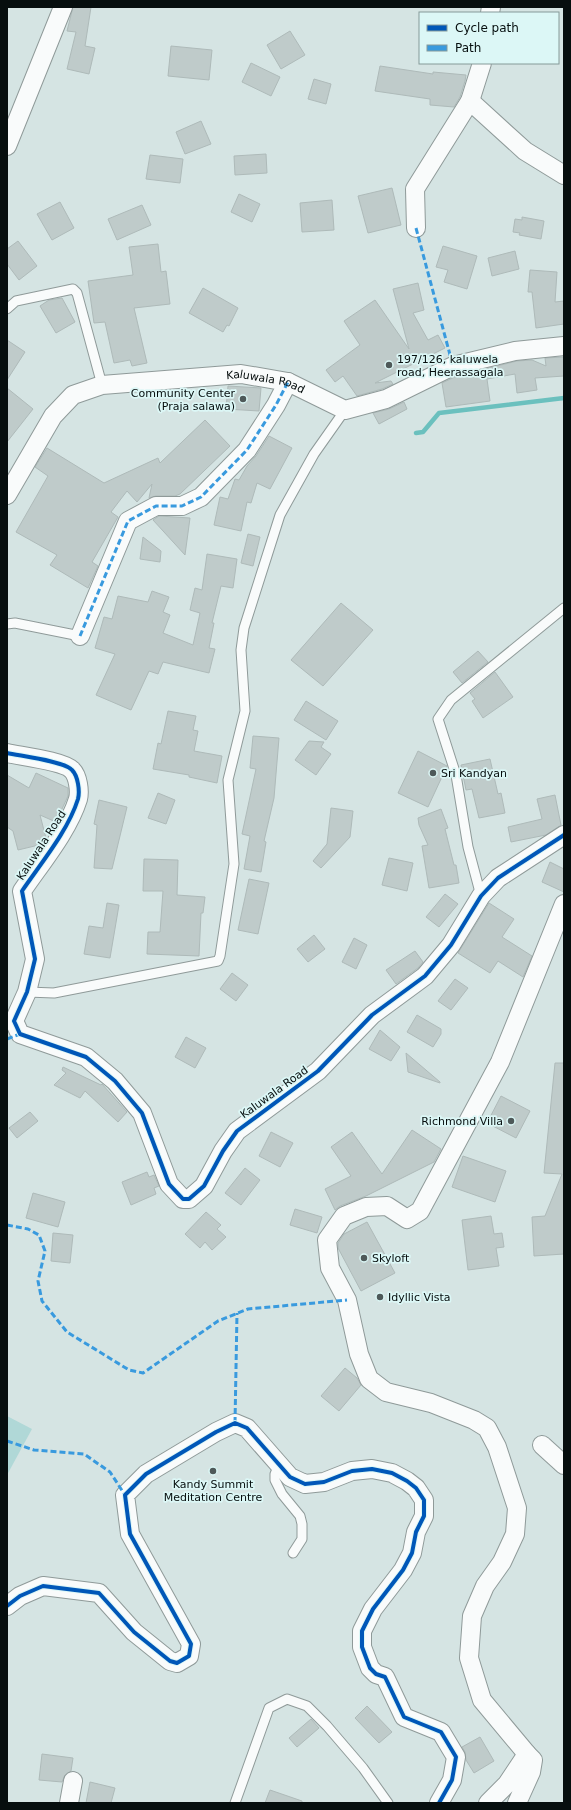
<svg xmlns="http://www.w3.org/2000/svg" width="571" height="1810" font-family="'DejaVu Sans',sans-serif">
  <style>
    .green { fill: #b0d8d7 }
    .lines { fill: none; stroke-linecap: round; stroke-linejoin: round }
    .stream { stroke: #6bc0be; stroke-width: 4.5 }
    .building { fill: #bfcbca; stroke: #aebab9 }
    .service-casing { stroke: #8f9a99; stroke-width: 11 }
    .minor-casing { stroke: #8f9a99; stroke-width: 20 }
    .service { stroke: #f9fbfb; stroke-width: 9 }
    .minor { stroke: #f9fbfb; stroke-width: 18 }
    .quiet { stroke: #399ade; stroke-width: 3; stroke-dasharray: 6 3; stroke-linecap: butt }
    .cycleway-casing { stroke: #dcf7f6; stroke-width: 6 }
    .cycleway { stroke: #0057b8; stroke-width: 4 }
    .poi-dot { fill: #4e5959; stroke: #dcf7f6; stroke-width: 1.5 }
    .labels { text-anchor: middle; stroke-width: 3.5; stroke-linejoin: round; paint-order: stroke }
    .poi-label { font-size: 11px; fill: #060e0e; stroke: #dcf7f6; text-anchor: start }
    .street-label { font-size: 11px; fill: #060e0e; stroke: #dcf7f6 }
  </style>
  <rect width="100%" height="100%" fill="#d5e4e3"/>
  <polygon class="green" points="7,1416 32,1429 7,1475"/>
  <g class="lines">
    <polyline class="stream" points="416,433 423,432 439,413 564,398"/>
  </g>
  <g class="building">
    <polygon points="73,7 91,7 85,46 95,48 89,74 67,69 76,32 67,31"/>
    <polygon points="290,31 305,55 281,69 267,45"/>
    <polygon points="171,46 212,50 209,80 168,76"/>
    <polygon points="251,63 280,77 271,96 242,82"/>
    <polygon points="380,66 433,74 433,72 466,75 465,81 460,97 454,107 430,105 430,99 375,91"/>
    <polygon points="314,79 331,84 326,104 308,99"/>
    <polygon points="201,121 211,144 185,154 176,132"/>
    <polygon points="266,154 267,173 235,175 234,156"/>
    <polygon points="150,155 183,159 180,183 146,179"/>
    <polygon points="392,188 401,225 368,233 358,196"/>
    <polygon points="239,194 260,204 252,222 231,212"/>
    <polygon points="332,200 334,230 302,232 300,203"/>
    <polygon points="60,202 74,228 52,240 37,214"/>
    <polygon points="142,205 151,225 117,240 108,219"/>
    <polygon points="522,217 544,221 541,239 519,235 520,233 513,232 515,219 522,220"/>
    <polygon points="18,241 37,266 19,280 7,264 7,249"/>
    <polygon points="158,244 161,272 166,271 170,304 134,308 147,363 132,366 130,360 114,363 105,322 94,323 88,281 133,275 129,247"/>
    <polygon points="443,246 477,256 467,289 444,282 448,270 436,267"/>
    <polygon points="515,251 519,269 492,276 488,258"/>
    <polygon points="530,270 557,272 555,302 564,301 564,324 536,328 532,292 528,292"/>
    <polygon points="418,283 424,310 413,313 428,340 438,335 445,348 375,383 391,381 393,384 382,389 357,396 343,376 335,382 326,370 360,345 344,321 375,300 409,349 393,289"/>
    <polygon points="203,288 238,308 229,326 227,325 223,332 189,313"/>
    <polygon points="62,298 75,322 56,333 40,306 49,300"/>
    <polygon points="7,340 25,352 7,380"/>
    <polygon points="564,357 564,376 535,378 537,390 517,393 515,374 487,379 490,401 446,407 442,383 457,376 517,361 532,360 546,366 545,358"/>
    <polygon points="228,386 261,388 259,411 226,409"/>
    <polygon points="7,388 33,409 7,442"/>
    <polygon points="404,402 407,409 379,424 373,413 389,409"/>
    <polygon points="205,420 230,446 180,494 175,496 156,496 149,498 152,484 137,502 127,491 111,512 118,517 92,562 98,566 88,588 50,565 57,555 16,532 48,476 35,467 47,448 104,483 158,458 160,463"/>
    <polygon points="269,436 292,448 270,489 257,483 251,503 247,502 241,531 214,525 220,497 228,499 235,479 239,480 247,466 256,456"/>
    <polygon points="159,516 190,518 185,555 153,520"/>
    <polygon points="248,534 260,537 253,566 241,563"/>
    <polygon points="143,537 161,551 160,562 140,559"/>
    <polygon points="207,554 237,559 233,588 221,586 212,623 214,623 209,648 215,649 209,673 163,662 158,674 149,671 131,710 96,695 115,654 95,648 104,617 112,619 118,596 148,602 152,591 169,597 163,612 170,615 163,633 193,645 200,613 190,610 195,588 202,590"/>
    <polygon points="341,603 373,630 323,686 291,660"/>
    <polygon points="478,651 488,662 462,683 453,672"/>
    <polygon points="495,672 513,697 483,718 472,701 475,699 470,693"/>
    <polygon points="306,701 338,721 326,740 294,720"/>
    <polygon points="168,711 196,716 193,730 198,731 194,751 222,756 217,783 189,777 189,775 153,769 158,743 161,744"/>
    <polygon points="253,736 279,738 274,798 264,841 266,842 261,872 244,869 250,836 242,834 256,769 250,768"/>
    <polygon points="309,741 324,742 321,747 331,754 316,775 295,760"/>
    <polygon points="418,751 447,766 428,807 398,793"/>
    <polygon points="490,759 498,794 501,793 505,813 479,818 472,789 466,790 461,765"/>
    <polygon points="36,773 68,788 68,796 56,822 40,815 46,838 43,844 18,850 13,831 7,827 7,775 29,788"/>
    <polygon points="158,793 175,800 166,824 148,818"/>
    <polygon points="555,795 561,825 546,835 511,842 508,827 542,819 537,799"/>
    <polygon points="99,800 127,807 112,869 94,868 97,825 94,824"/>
    <polygon points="331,808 353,811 350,837 321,868 313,861 327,844"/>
    <polygon points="441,809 448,828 445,829 454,865 456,865 459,883 429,888 422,846 428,845 419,825 418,818"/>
    <polygon points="389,858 413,863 407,891 382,885"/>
    <polygon points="144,859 178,860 177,895 205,897 203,913 201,913 199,956 147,954 148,932 160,932 163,891 143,891"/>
    <polygon points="550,862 564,869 564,892 542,882"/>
    <polygon points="249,879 269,883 258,934 238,930"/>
    <polygon points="445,894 458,904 439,927 426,917"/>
    <polygon points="107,903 119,905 110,958 84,954 89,926 103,928"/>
    <polygon points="489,903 514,919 502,937 532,956 523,977 498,961 490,973 458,953"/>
    <polygon points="314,935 325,949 308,962 297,949"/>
    <polygon points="354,938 367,945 356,969 342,962"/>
    <polygon points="415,951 423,962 418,968 396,984 386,970"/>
    <polygon points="232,973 248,985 236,1001 220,989"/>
    <polygon points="455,979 468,988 451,1010 438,1001"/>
    <polygon points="417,1015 441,1029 441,1034 433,1047 407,1032"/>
    <polygon points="380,1030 400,1047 391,1061 369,1049"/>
    <polygon points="186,1037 206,1048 195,1068 175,1057"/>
    <polygon points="406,1053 440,1082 440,1083 408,1072"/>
    <polygon points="555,1063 564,1063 564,1254 534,1256 532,1217 545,1216 562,1174 544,1173"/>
    <polygon points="63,1067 101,1085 102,1084 127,1112 118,1122 85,1091 80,1098 54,1085 66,1073 62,1070"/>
    <polygon points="501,1096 530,1111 516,1138 487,1123"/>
    <polygon points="30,1112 38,1121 17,1138 9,1128"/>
    <polygon points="412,1130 441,1149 434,1162 366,1196 340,1206 335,1210 325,1189 351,1176 331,1147 352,1132 382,1174"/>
    <polygon points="271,1132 293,1143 280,1167 259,1156"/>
    <polygon points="463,1156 506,1171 495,1202 452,1187"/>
    <polygon points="245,1168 260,1180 241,1205 225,1193"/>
    <polygon points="147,1172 149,1177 154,1175 159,1186 154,1188 156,1194 131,1205 122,1182"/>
    <polygon points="33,1193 65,1202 58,1227 26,1218"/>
    <polygon points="295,1209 322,1217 317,1233 290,1225"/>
    <polygon points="206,1212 221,1225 217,1229 226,1237 212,1250 205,1242 200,1248 185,1234"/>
    <polygon points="491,1216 494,1234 502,1233 504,1247 496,1248 499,1266 468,1270 462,1220"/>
    <polygon points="367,1222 395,1273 361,1291 338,1248 338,1243 344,1234"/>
    <polygon points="53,1233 73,1235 70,1263 51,1261"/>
    <polygon points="345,1368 357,1378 361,1385 339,1411 321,1396"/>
    <polygon points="367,1706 392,1732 379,1743 355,1718"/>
    <polygon points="311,1719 319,1728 297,1747 289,1738"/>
    <polygon points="480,1737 494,1761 474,1773 466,1760 465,1752 462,1747"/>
    <polygon points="42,1754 73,1758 71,1771 65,1775 62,1782 39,1780"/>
    <polygon points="90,1782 115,1788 111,1803 86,1803"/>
    <polygon points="270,1790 302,1801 302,1803 265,1803"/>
  </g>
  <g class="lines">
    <g class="service-casing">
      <g id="service">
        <polyline points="7,309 16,301 73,289 77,293 102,385"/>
        <polyline points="7,624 15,623 80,636"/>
        <polyline points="481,896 468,847 456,775 438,719 451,700 564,608"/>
        <polyline points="27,992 54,993 218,961 220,956 234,864 228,780 245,711 241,650 244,628 280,515 314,454 345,410"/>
        <polyline points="279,1465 275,1474 275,1480 282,1494 300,1516 302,1524 302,1539 293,1553"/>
        <polyline points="235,1803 269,1708 287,1699 307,1706 327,1726 363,1768 388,1803"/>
      </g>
    </g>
    <g class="minor-casing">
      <g id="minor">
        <polyline points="490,13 491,7"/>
        <polyline points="470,101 525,151 564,175"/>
        <polyline points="7,146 63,7"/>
        <polyline points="416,228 415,189 470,101 482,63"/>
        <path id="s1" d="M7 495 53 416 73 395 102 385 241 374 288 382 345 410 386 399 453 366 515 351 564 346"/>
        <polyline points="80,636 128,521 156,506 182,506 201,497 247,450 276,405 288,382"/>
        <path d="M7 753C20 756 64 761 72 770 78 776 80 791 78 799 68 831 41 863 22 891L35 959 27 992 14 1021 20 1034 86 1057 115 1081 142 1113 169 1184 183 1199H189L204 1186 223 1151 237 1131 318 1071 372 1015 425 976 451 945 481 896 498 878 564 835"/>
        <polyline points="542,1445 564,1465"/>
        <polyline points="7,1606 20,1596 43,1586 99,1593 134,1632 170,1661 177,1663 189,1656 191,1644 130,1534 125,1495 146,1474 216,1432 235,1423 247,1428 290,1477 305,1484 324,1482 352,1471 372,1469 392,1473 407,1481 416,1488 424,1500 424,1516 416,1532 412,1553 403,1570 373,1609 362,1631 362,1647 370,1668 376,1674 385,1677 404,1717 441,1732 456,1757 452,1780 439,1803"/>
        <polyline points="527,1754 482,1700 469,1658 472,1616 485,1586 502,1562 515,1534 517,1508 497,1447 487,1428 474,1420 431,1403 386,1392 369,1379 359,1354 347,1300 330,1268 327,1240 344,1216 366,1207 387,1206 407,1219 420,1211 500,1062 564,904"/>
        <polyline points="69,1803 73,1781"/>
        <polyline points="488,1803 507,1784 527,1754 533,1760 531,1772 517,1803"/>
      </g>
    </g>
    <use href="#service" class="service"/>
    <use href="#minor" class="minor"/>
    <g class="quiet">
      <polyline points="416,228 453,366"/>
      <polyline points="80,636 128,521 156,506 182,506 201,497 247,450 276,405 288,382"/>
      <polyline points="7,1039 20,1034"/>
      <polyline points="7,1225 28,1229 39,1235 45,1251 38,1281 42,1301 67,1332 129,1370 143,1373 218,1321 248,1309 347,1300"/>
      <polyline points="235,1423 237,1313"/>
      <polyline points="7,1441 34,1450 84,1454 110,1472 125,1495"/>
    </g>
    <g class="cycleway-casing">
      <g id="cycleway">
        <path d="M7 753C20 756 64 761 72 770 78 776 80 791 78 799 68 831 41 863 22 891L35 959 27 992 14 1021 20 1034 86 1057 115 1081 142 1113 169 1184 183 1199H189L204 1186 223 1151 237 1131 318 1071 372 1015 425 976 451 945 481 896 498 878 564 835"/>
        <polyline points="7,1606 20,1596 43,1586 99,1593 134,1632 170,1661 177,1663 189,1656 191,1644 130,1534 125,1495 146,1474 216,1432 235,1423 247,1428 290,1477 305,1484 324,1482 352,1471 372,1469 392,1473 407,1481 416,1488 424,1500 424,1516 416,1532 412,1553 403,1570 373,1609 362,1631 362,1647 370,1668 376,1674 385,1677 404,1717 441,1732 456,1757 452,1780 439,1803"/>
      </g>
    </g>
    <use href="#cycleway" class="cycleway"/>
  </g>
  <g class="poi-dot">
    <circle cx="389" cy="365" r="4"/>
    <circle cx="243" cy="399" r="4"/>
    <circle cx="433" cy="773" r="4"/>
    <circle cx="511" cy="1121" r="4"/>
    <circle cx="364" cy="1258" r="4"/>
    <circle cx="380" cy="1297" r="4"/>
    <circle cx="213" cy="1471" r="4"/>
  </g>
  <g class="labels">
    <g class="poi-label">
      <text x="397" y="363">197/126, kaluwela<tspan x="397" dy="13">road, Heerassagala</tspan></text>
      <text x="235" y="397" text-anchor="end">Community Center<tspan x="235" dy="13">(Praja salawa)</tspan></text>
      <text x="441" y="777">Sri Kandyan</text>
      <text x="503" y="1125" text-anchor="end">Richmond Villa</text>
      <text x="372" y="1262">Skyloft</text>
      <text x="388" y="1301">Idyllic Vista</text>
      <text x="213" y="1488" text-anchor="middle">Kandy Summit<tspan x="213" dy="13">Meditation Centre</tspan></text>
    </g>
    <g class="street-label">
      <text dy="4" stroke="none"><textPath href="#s1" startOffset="316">Kaluwala Road</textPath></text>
      <text transform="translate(41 845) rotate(-57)" y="4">Kaluwala Road</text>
      <text transform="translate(274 1092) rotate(-36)" y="4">Kaluwala Road</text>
    </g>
  </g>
  <rect width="571" height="1810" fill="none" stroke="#060e0e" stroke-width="16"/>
  <rect x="419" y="12" width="140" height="52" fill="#dcf7f6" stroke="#869a99"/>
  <rect x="427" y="25" width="20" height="6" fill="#0057b8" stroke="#869a99"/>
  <text x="455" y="32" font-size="12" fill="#060e0e">Cycle path</text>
  <rect x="427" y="45" width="20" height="6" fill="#399ade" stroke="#869a99"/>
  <text x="455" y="52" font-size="12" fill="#060e0e">Path</text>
</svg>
